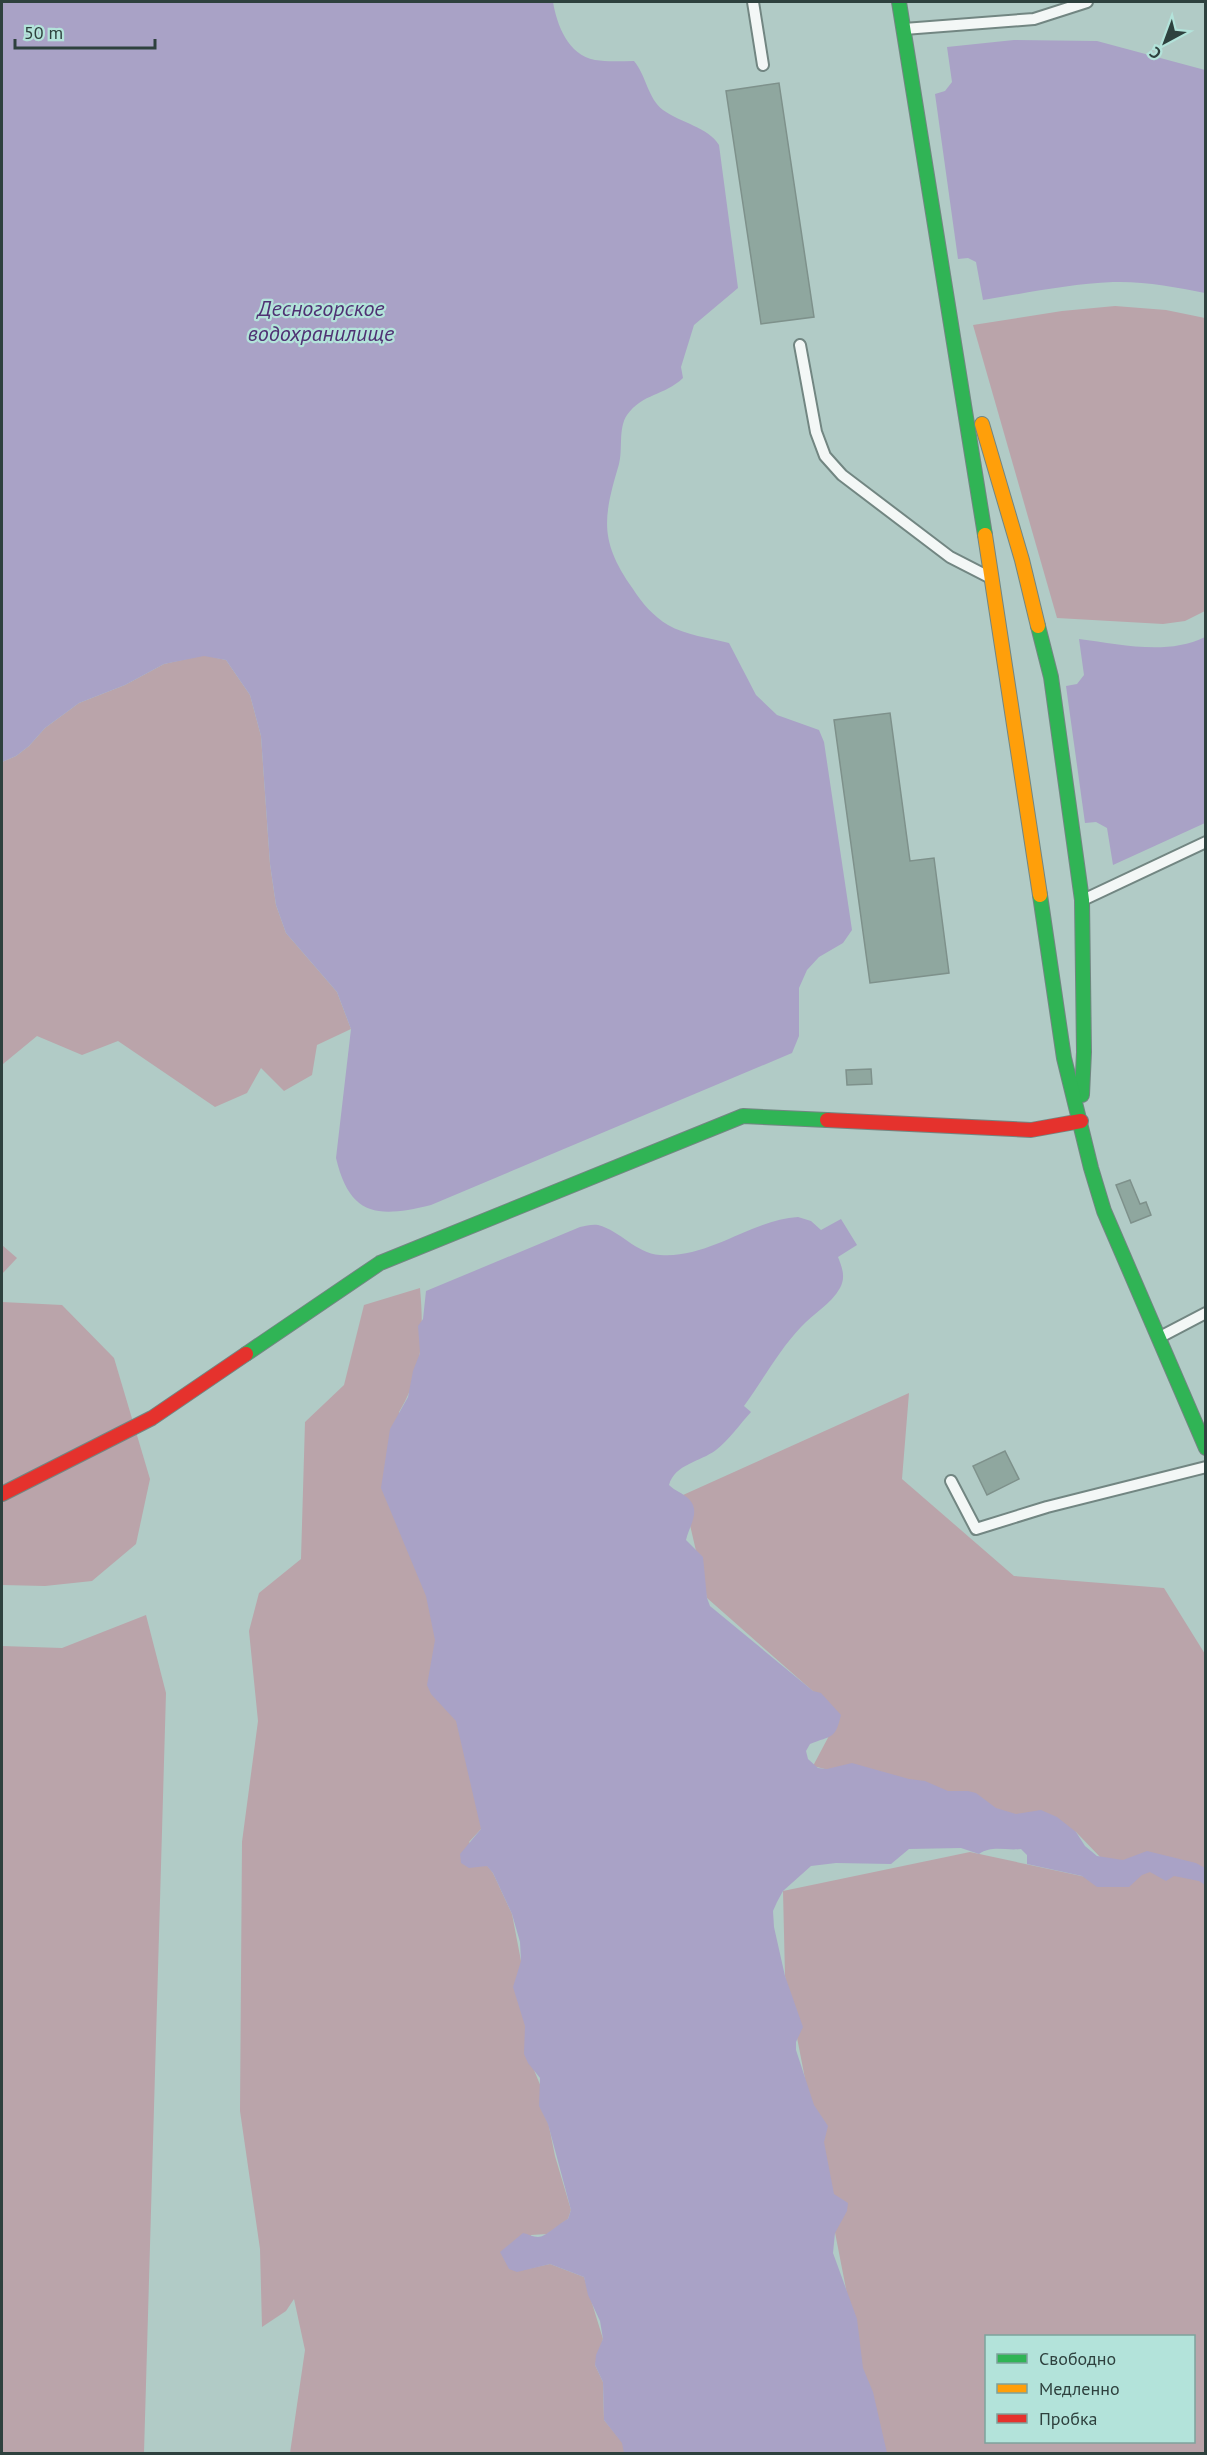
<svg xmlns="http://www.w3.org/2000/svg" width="1207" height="2455" font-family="'PT Sans',sans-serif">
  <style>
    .green { fill: #baa4aa; fill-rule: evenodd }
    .water { fill: #a9a2c6 }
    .building { fill: #8fa79f; stroke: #7e918b; stroke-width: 1.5 }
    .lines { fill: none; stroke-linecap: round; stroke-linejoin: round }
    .lane-casing { stroke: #728682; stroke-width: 14 }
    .fast-casing { stroke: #728682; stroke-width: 16 }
    .slow-casing { stroke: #728682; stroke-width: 16 }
    .jam-casing { stroke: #728682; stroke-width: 16 }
    .lane { stroke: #f3f7f6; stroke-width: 10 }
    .fast { stroke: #30b455; stroke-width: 14 }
    .slow { stroke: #ff9f0a; stroke-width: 14 }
    .jam { stroke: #e5322d; stroke-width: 14 }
    .labels { text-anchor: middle; stroke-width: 4.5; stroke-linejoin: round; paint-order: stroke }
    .water-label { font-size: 22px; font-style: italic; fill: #4f3173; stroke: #b3e3da }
  </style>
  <rect width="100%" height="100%" fill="#b1cbc6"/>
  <g class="green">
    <polygon points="1115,306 1166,310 1205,318 1205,611 1185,621 1163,624 1057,618 973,325 1062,311"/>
    <polygon points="204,655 226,660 250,695 261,736 270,864 276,905 286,933 337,992 351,1029 317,1045 312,1075 284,1091 261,1068 247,1093 215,1107 118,1041 82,1055 37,1036 3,1064 2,1069 2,762 16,756 29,746 45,728 79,703 125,685 164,664"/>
    <polygon points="2,1245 17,1258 2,1274"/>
    <path d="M420 1288C424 1332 423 1374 399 1412L479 1728 481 1829 469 1842 493 1873 512 1914 521 1961 534 2070 541 2087 555 2156 571 2210 568 2219 547 2234 531 2235 527 2269 550 2264 584 2277 603 2339 595 2365 603 2382 604 2420 623 2443 626 2453H290L305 2350 294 2299 286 2311 262 2327 260 2249 240 2111 242 1842 258 1721 249 1631 259 1593 301 1559 305 1422 344 1385 364 1305Z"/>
    <polygon points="2,1302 62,1305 114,1358 150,1479 136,1544 92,1581 45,1586 2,1585"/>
    <path d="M909 1393 902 1479 1014 1576 1164 1588 1205 1654V2453H878L785 1976 783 1891 970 1852 1128 1886 1076 1832 813 1766 840 1715 707 1598 683 1495ZM986 2336H1194V2442H986Z"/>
    <polygon points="146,1615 166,1693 144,2453 2,2453 2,1646 62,1648"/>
  </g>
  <g class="water">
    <path d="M2 2H553C557 25 568 55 595 60 607 62 621 61 634 61 646 75 648 99 663 110 681 123 708 127 719 145L738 288 694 325 681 367 683 378C664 396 643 393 627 415 618 428 623 450 619 464 603 518 599 541 633 589 642 603 653 616 668 625 685 635 710 638 729 643L756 695 777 715 819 730 824 742 852 930 843 943 819 957 807 970 799 988V1036L792 1053 431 1205C378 1218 350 1217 336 1158L351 1029 337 992 286 933 276 905 270 864 261 736 250 695 226 660 204 656 164 664 125 685 79 703 45 728 29 746 16 756 2 762Z"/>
    <path d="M1014 40 1097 41 1205 70V293C1176 287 1144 281 1113 282 1069 284 1026 293 983 300L976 262 968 258 958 259 935 94 945 91 952 82 947 47Z"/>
    <path d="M1205 637V823L1113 865 1107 828 1096 822 1085 823 1066 686 1077 684 1084 675 1079 639C1120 644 1166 656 1205 637Z"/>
    <path d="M798 1217 811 1221 821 1230 841 1219 857 1245 838 1257C842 1267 846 1277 840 1288 831 1304 814 1313 801 1327 779 1350 763 1380 744 1406L751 1412C740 1424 729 1440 716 1450 700 1462 675 1464 669 1485 675 1491 683 1493 689 1499 701 1512 689 1526 686 1540L703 1557 707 1598 710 1606 813 1691 821 1693 841 1715C835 1740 832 1735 810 1744L806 1751 808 1759 818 1768 827 1769 852 1763 909 1779 925 1781 948 1791H968L976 1793 996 1808 1016 1814 1041 1810 1057 1817 1076 1832 1085 1846 1097 1856 1123 1860 1147 1851 1196 1863 1205 1868V1885L1199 1881 1174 1876 1166 1881 1150 1872 1142 1875 1129 1887H1097L1082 1876 1027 1864V1855L1021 1849C1006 1851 992 1845 979 1854L961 1848 909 1849 891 1864 836 1863 811 1866 783 1891 777 1902 773 1911 774 1927 785 1976 803 2027 796 2042V2050L814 2105 828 2126 824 2142 834 2194 848 2203 847 2211 835 2233 833 2253 857 2319 863 2368 873 2392 887 2453H624L622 2443 604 2420 603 2382 595 2365 596 2355 603 2339 600 2321 588 2295 584 2277 550 2264 517 2272 509 2269 500 2252 523 2233C528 2234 533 2237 538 2237 546 2237 559 2223 568 2219L571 2210 548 2124 539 2106 540 2078 528 2063 524 2054 525 2026 513 1987 521 1961 520 1942 512 1914 493 1873 487 1866 469 1868 461 1863 460 1854 481 1829 456 1721 431 1694 427 1685 435 1640 426 1596 381 1488 390 1429 408 1397 413 1371 420 1353 418 1326 423 1319 426 1291 580 1227C586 1226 592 1224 598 1225 621 1231 635 1253 660 1255 709 1259 751 1220 798 1217Z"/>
  </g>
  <g class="building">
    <polygon points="779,83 814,317 761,324 726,91"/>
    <polygon points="890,713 910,861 934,858 949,973 870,983 834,720"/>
    <polygon points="871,1069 872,1084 847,1085 846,1070"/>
    <polygon points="1130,1180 1140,1204 1146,1202 1151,1215 1131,1223 1116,1185"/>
    <polygon points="1005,1451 1019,1479 987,1495 973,1466"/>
  </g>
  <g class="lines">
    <g class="lane-casing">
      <g id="lane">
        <polyline points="753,2 763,65"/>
        <polyline points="904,29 1034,19 1087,2"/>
        <polyline points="800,345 816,432 825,456 842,475 950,557 989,577"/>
        <polyline points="1085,899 1206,842"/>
        <polyline points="1160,1337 1206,1313"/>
        <polyline points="951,1481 976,1529 1047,1507 1206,1467"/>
      </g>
    </g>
    <g class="fast-casing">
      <g id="fast">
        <polyline points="899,2 985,535"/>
        <polyline points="1038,626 1051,677 1082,900 1084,1052 1082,1095"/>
        <polyline points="1040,895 1064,1058 1091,1168 1104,1211 1206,1448"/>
        <polyline points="246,1354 380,1263 743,1116 827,1120"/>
      </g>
    </g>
    <g class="slow-casing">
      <g id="slow">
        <polyline points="982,424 1022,560 1038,626"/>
        <polyline points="985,535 1040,895"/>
      </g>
    </g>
    <g class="jam-casing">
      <g id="jam">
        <polyline points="827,1120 1031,1130 1081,1121"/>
        <polyline points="2,1494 152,1418 246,1354"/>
      </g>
    </g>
    <use href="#lane" class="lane"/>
    <use href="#fast" class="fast"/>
    <use href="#slow" class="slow"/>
    <use href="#jam" class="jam"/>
  </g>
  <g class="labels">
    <g class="water-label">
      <text x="321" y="316">Десногорское<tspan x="321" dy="25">водохранилище</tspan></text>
    </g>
  </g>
  <rect width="1207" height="2455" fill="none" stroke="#2e413e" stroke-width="6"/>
  <rect x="985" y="2335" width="210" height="108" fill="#b3e3da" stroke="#7ea29c" stroke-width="1.5"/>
  <rect x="997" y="2354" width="30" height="9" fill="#30b455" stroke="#7ea29c" stroke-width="1.5"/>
  <text x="1039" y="2365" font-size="18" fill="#2e413e">Свободно</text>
  <rect x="997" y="2384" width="30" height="9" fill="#ff9f0a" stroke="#7ea29c" stroke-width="1.5"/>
  <text x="1039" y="2395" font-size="18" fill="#2e413e">Медленно</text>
  <rect x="997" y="2414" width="30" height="9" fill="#e5322d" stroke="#7ea29c" stroke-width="1.5"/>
  <text x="1039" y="2425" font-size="18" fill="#2e413e">Пробка</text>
  <g transform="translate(1165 42) rotate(221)" stroke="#b3e3da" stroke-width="4.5" paint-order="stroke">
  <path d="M0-4.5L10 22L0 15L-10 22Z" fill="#2e413e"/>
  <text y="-9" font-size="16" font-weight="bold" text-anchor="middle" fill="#2e413e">С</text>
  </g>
  <path d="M15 39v9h140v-9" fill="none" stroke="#2e413e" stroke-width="3"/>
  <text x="24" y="39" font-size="18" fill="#2e413e" stroke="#b3e3da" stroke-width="4.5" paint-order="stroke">50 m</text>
</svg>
